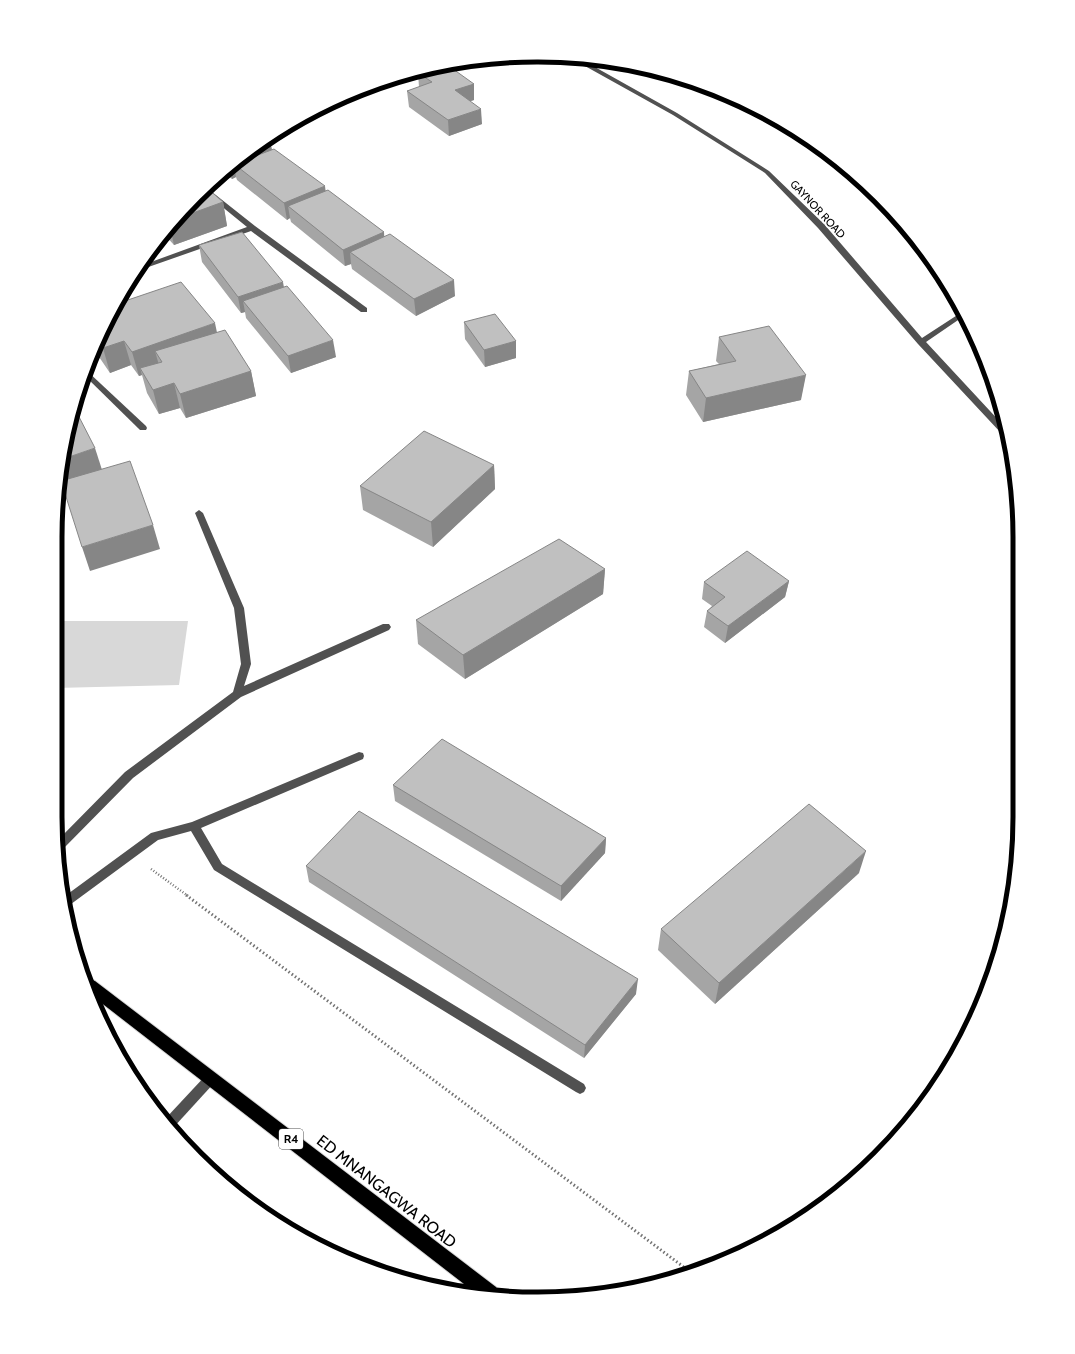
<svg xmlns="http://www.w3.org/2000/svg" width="1075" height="1354" font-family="Cabin,sans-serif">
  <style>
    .green { fill: #d8d8d8 }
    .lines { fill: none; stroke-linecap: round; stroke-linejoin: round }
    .highway-casing { stroke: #dbdbdb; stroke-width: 2 }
    .path-far1 { stroke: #737373; stroke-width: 2.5; stroke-dasharray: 1 2; stroke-linecap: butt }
    .path { stroke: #737373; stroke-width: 3; stroke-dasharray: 1.5 2.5; stroke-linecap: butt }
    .minor { fill: #515151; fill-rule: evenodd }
    .highway { fill: #000; fill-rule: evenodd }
    .wall { fill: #a5a5a5 }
    .shaded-wall { fill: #868686 }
    .building { fill: #c0c0c0; stroke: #868686 }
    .labels { text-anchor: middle; stroke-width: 3.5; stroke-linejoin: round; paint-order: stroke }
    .far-street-label { font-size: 11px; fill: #000; stroke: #fff }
    .shield { fill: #fff; stroke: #4c4c4c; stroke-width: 1 }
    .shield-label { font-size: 12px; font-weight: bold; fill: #000 }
    .near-street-label { font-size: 16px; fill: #000; stroke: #fff }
    .rim { fill: none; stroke: #000; stroke-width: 5 }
  </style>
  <rect width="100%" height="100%" fill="#fff"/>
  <polygon class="green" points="56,621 188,621 179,685 55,688"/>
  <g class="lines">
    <g class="highway-casing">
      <polygon id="highway" points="90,979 95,981 496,1287 498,1294 473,1291 95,998 88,980"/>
    </g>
    <g class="path-far1">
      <polyline points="55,802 63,807"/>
      <polyline points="151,869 188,896"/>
    </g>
    <polyline class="path" points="186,895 689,1271"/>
    <g class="minor">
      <polygon points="567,56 577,57 677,113 769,171 824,224 922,338 962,312 964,316 926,342 1003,425 1005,434 1001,433 918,344 818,228 765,173 673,115"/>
      <polygon points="207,188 255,226 367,308 367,312 361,312 251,231 137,271 140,266 247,227 204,192"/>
      <polygon points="86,370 146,426 147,428 146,430 140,430 84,375"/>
      <polygon points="199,510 203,513 244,608 251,664 244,686 383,624 389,624 391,627 389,630 241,697 133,778 63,849 59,850 58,840 125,772 233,692 241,664 234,608 195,513"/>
      <polygon points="359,752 363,753 364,756 363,759 201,828 222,864 584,1084 586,1088 584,1092 580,1094 576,1092 214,870 191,831 158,840 67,907 65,896 151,833 192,822"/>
      <polygon points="211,1072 215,1074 217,1078 215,1082 173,1128 166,1118 207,1074"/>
    </g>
    <use href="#highway" class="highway"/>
  </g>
  <g class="wall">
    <polygon points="418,73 474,84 474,100 470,101 482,124 449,136 409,107 407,91 419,87"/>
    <polygon points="382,81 395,83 354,97 351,95"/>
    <polygon points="266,142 271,146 272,149 326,191 384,232 384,237 455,296 416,316 352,269 351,264 345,266 291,222 290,218 287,220 237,180 236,177 232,179 223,172"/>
    <polygon points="207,188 223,202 227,226 174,245 164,234"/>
    <polygon points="199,245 284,287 336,357 291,373 246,318 245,312 241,313 202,262"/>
    <polygon points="116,304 217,333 251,371 256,396 186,418 180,408 159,414 147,393 142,375 139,376 131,365 110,373 95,351"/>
    <polygon points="464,322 516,341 516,358 485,367 465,339"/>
    <polygon points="719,337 801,400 703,422 686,395 689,371 719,364 716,361"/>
    <polygon points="494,465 495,489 433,547 363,510 360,486"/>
    <polygon points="605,569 603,594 465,679 418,644 416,620"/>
    <polygon points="789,581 785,597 725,643 704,627 707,611 712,606 702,599 704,582"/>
    <polygon points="393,785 606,838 605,853 561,901 395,801"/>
    <polygon points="306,866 636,994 584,1058 309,882"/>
    <polygon points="859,873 715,1004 658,950 661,929"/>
  </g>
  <g class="shaded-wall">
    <polygon points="395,78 395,83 354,97 354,93 382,81"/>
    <polygon points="474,84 474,100 456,106 455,90"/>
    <polygon points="481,109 482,124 449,136 448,120"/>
    <polygon points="271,146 274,162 234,164 246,156"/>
    <polygon points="234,164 236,177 232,179 230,167"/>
    <polygon points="325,186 327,203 288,206 290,218 287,220 284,203"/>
    <polygon points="223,202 227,226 174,245 170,227 179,218"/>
    <polygon points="384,232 385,249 350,252 351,264 345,266 343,250"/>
    <polygon points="454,280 455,296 416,316 414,299"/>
    <polygon points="283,282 286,299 243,301 245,312 241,313 238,297"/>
    <polygon points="215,323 220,347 162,362 155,351 160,369 140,368 142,375 139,376 132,352"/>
    <polygon points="333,340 336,357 291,373 288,356"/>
    <polygon points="124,341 131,365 110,373 103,348"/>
    <polygon points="516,341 516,358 485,367 484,350"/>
    <polygon points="251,371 256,396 186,418 180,394"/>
    <polygon points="806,375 801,400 703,422 706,398"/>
    <polygon points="174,383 180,408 159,414 153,390"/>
    <polygon points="95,448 103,473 60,487 66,458"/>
    <polygon points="494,465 495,489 433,547 431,522"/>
    <polygon points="153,525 160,549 90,571 82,547"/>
    <polygon points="605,569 603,594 465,679 463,655"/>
    <polygon points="789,581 785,597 725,643 728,626"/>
    <polygon points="606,838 605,853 561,901 561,886"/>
    <polygon points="866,851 859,873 715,1004 719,983"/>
    <polygon points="638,979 636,994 584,1058 585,1045"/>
  </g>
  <g class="building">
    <polygon points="435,68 442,73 453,69 474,84 455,90 481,109 448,120 407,91 432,82 418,73"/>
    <polygon points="266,142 271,146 246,156"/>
    <polygon points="274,149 325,186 284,203 234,164"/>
    <polygon points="207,188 223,202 179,218"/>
    <polygon points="328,190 384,232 343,250 288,206"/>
    <polygon points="242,232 283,282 238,297 199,245"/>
    <polygon points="390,234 454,280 414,299 350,252"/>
    <polygon points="181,282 215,323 132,352 124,341 103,348 99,342 109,319 111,318 110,317 116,304"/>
    <polygon points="287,286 333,340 288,356 243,301"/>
    <polygon points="495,314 516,341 484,350 464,322"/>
    <polygon points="769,326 806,375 706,398 689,371 736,361 719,337"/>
    <polygon points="225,330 251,371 180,394 174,383 153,390 140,368 162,362 155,351"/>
    <polygon points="75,409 95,448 66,458"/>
    <polygon points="424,431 494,465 431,522 360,486"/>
    <polygon points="130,461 153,525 82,547 61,481"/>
    <polygon points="559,539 605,569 463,655 416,620"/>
    <polygon points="747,551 789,581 728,626 707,611 725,597 704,582"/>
    <polygon points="442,739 606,838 561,886 393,785"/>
    <polygon points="809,804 866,851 719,983 661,929"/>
    <polygon points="359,811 638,979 585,1045 306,866"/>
  </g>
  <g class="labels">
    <g class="far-street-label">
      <text transform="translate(818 209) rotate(47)" y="4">GAYNOR ROAD</text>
    </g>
    <rect class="shield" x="279" y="1129" width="24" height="20" rx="3"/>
    <g class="shield-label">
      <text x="291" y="1143">R4</text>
    </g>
    <g class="near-street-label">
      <text transform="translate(387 1191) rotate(38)" y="6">ED MNANGAGWA ROAD</text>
    </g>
  </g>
  <path d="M0 0H1075V1354H0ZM537 62H538A475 475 0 0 1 1013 537V817A475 475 0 0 1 538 1292H537A475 475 0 0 1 62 817V537A475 475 0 0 1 537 62Z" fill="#fff" fill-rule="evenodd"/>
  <path class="rim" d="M537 62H538A475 475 0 0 1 1013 537V817A475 475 0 0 1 538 1292H537A475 475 0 0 1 62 817V537A475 475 0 0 1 537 62Z"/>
</svg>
